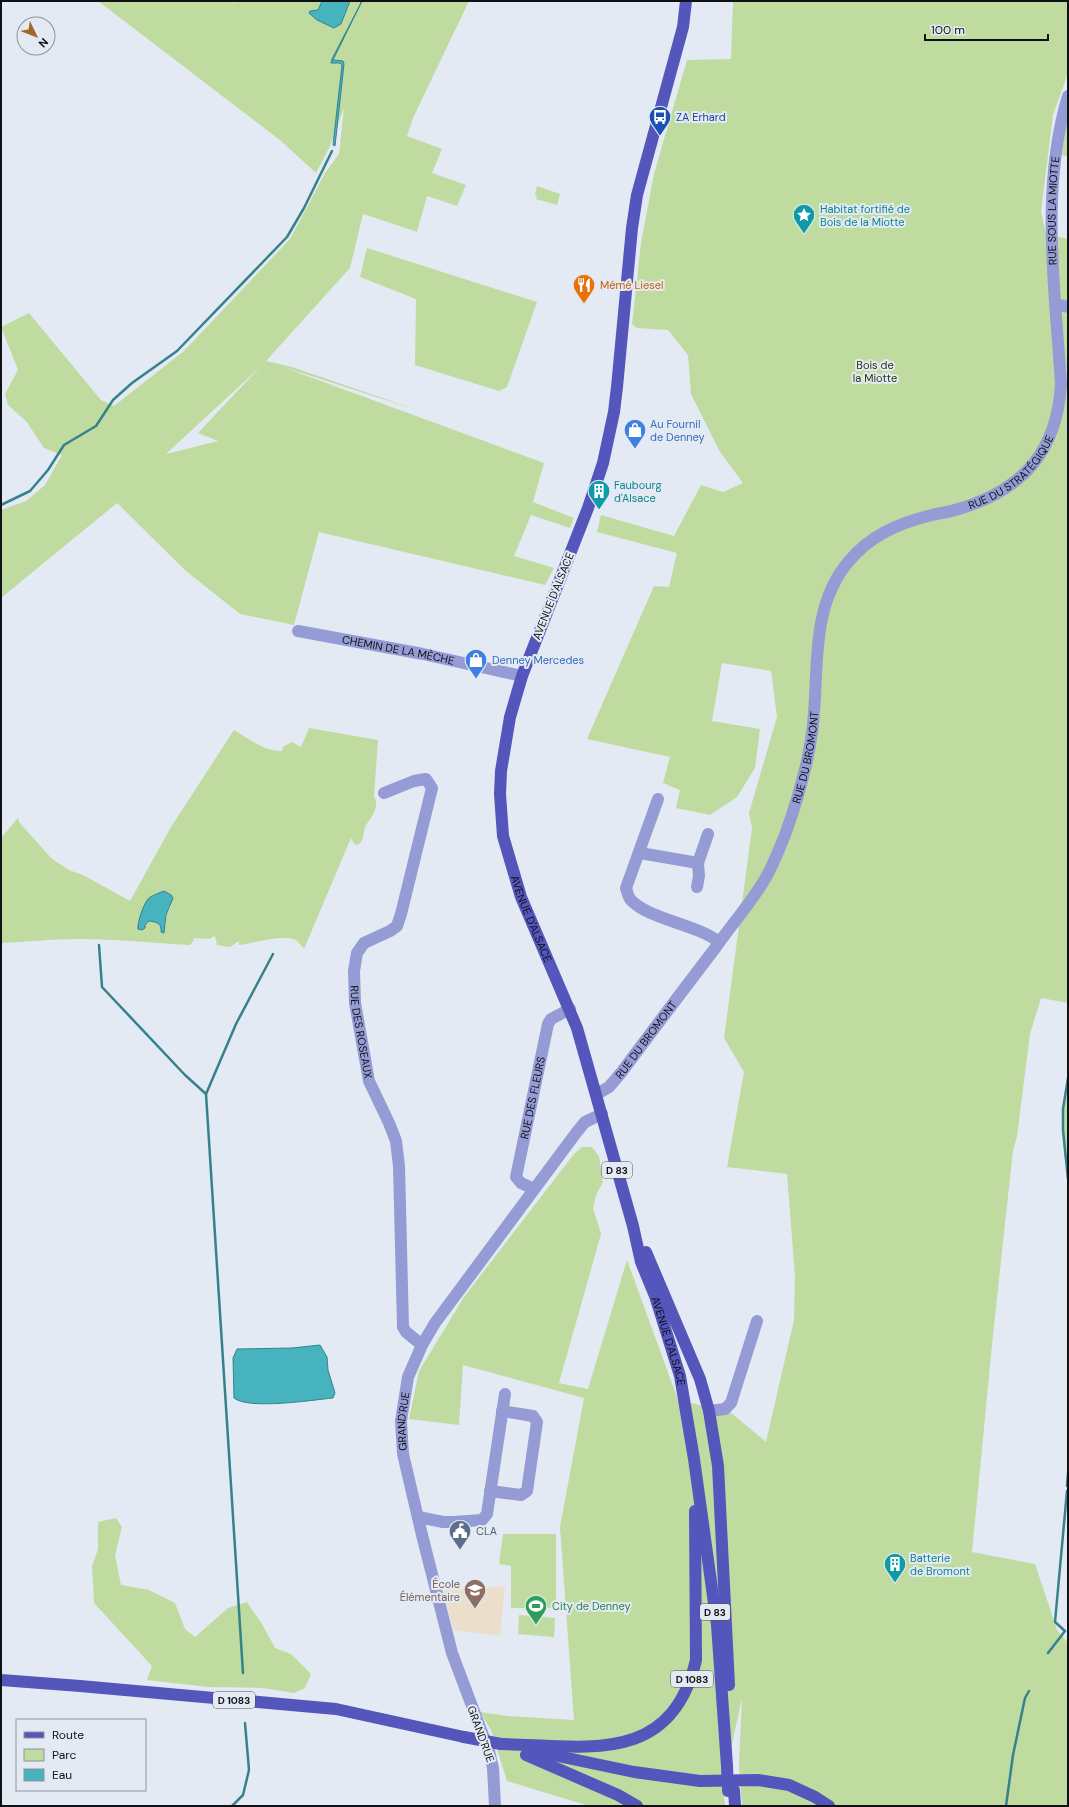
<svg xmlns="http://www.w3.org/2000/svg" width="1069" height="1807" font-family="'DM Sans',sans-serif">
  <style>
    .education { fill: #ebdeca }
    .green { fill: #bfdba0; fill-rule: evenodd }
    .water { fill: #46b3bf; stroke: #36828c }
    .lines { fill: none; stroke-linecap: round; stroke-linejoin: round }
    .stream { stroke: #36828c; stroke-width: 2.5 }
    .minor { stroke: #959cd5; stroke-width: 12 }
    .major { stroke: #5456bc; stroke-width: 12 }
    .major-bridge { stroke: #5456bc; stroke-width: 12 }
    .labels { text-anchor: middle; stroke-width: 4; stroke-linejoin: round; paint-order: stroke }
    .shield { fill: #e4eaf3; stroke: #4f5257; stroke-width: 1 }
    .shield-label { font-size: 10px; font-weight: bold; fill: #0f1114 }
    .transit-label { font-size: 11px; fill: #164399; stroke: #e4eaf3; text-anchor: start }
    .culture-label { font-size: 11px; fill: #0d838f; stroke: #e4eaf3; text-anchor: start }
    .street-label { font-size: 11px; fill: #0f1114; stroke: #e4eaf3 }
    .food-label { font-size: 11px; fill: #c56008; stroke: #e4eaf3; text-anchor: start }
    .park-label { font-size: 11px; fill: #263510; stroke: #e4eaf3 }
    .shop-label { font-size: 11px; fill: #366cbe; stroke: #e4eaf3; text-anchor: start }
    .service-label { font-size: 11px; fill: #4e5e75; stroke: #e4eaf3; text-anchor: start }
    .education-label { font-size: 11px; fill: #785e54; stroke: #e4eaf3; text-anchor: end }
    .leisure-label { font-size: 11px; fill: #27864d; stroke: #e4eaf3; text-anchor: start }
  </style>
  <rect width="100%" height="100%" fill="#e4eaf3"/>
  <polygon class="education" points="505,1586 500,1636 453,1630 443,1590"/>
  <g class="green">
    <path d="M98 1H231L234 3 237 1H322L318 10 310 11 317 20 341 24 350 1H469L413 118 407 136 442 149 432 173 466 185 457 206 427 196 417 232 363 214 350 268 266 361 292 367 423 412 280 366 544 463 533 502 574 518 570 528 531 515 514 556 554 568 545 585 319 532 294 625 240 614 186 571 117 503 1 598V510L26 501 45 485 62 455 44 448 26 421 8 405 5 394 18 370 1 327 29 313 101 400 114 406 184 351 290 239 325 173 339 154 344 108 329 148 316 173 280 140ZM260 367 198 433 218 441 166 454Z"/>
    <polygon points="733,1 1068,1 1068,73 1053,115 1041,212 1046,234 1068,239 1068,1003 1041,998 1030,1034 1017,1136 1013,1150 993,1335 972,1552 1035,1564 1057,1630 1068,1643 1068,1806 742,1806 739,1765 742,1698 723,1786 725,1806 589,1806 507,1781 491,1730 480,1712 508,1716 574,1720 560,1527 584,1398 463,1365 459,1425 409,1419 419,1371 464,1297 574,1154 582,1147 592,1147 599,1156 603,1182 596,1195 593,1208 601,1234 559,1383 588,1389 627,1260 678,1400 730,1412 766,1442 794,1320 795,1276 787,1174 727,1167 744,1072 724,1038 752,828 749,813 777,717 771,671 722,663 712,721 760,729 755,768 737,797 710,815 676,808 680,790 663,783 670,757 587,739 654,586 669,587 677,553 597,532 601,515 674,536 701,485 723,492 743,483 720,452 691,394 688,355 668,330 637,328 632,324 641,243 654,174 687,60 731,59"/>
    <polygon points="1068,110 1068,157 1062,155"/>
    <polygon points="537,186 560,194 557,205 536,199 537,196 535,195"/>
    <polygon points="367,248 537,302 507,387 499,391 415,365 416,299 360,277"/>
    <path d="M309 728 378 740 374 796C380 806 372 817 366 825 362 833 366 838 358 845L354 844 351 838 304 949C301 945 298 940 293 939 279 935 253 943 239 945V941L230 947 217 945 215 936 209 939 193 938 194 940 190 945C153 943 115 939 77 939 52 939 26 942 1 943V838L18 818 19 822 52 859 69 870 83 875 130 901 171 827 234 730C247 738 266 752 282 751L283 747 292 742 301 747ZM144 905 171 906 166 915V924L161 928C158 923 155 922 149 921L145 925 137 923 142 914Z"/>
    <polygon points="1068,1085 1068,1163 1064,1157 1063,1114"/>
    <polygon points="116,1518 122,1527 115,1555 121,1585 149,1590 175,1603 185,1629 195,1637 228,1608 247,1602 262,1624 275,1648 291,1654 311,1674 305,1688 294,1693 263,1688 208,1687 147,1680 152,1666 94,1603 92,1566 98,1549 98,1522"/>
    <polygon points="503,1534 556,1534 556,1608 511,1608 511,1566 499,1564"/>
    <polygon points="519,1615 555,1618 554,1637 518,1634"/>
  </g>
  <g class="water">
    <polygon points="322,1 350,1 341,24 334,28 317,20 309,13 310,11 318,10"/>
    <polygon points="362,1 333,60 343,61 344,64 335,146 333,145 342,65 340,63 331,63 332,59"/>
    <path d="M164 891 171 895 173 898 166 915 164 933 161 932C162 924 157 922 149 921L145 925V928L142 930 138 929C137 923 144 902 149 898 153 895 159 893 164 891Z"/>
    <path d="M320 1345 327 1357 328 1370 335 1393 333 1398C312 1400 249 1410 234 1398L233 1358 237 1349 292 1348Z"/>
  </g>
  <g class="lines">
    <g class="stream">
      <polyline points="1,505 30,491 48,470 64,445 96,426 113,400 132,383 177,351 287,237 304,208 332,151"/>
      <polyline points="99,945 102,987 185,1075 206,1094"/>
      <polyline points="1068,1078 1063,1109 1063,1130 1068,1179"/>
      <polyline points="1067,1486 1068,1473"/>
      <polyline points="1048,1653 1065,1631 1055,1622 1067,1491"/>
      <polyline points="243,1673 206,1094 236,1024 273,954"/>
      <polyline points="232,1806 243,1795 249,1770 245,1723"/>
      <polyline points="1006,1806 1013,1755 1025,1698 1029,1691"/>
    </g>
    <g class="minor">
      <polyline points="1056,304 1068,307"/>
      <path id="s1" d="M298 631 423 654 522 676"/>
      <path id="s2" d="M384 793 414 781 426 779 432 788 401 914 397 926 390 931 364 943 357 953 354 971 355 1003 369 1081 389 1123 396 1141 399 1166 403 1327 406 1332 422 1345"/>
      <path d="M658 799 626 888C627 891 628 896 630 899 647 919 696 924 719 942"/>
      <polyline points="640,853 698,863 708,834"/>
      <polyline points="697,887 699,876 698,863"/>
      <path id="s3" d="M597 1094 609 1087 621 1073C652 1031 684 989 716 947 732 924 751 903 765 879 773 866 779 849 785 835 797 802 807 768 812 733 820 675 808 609 849 561 870 536 897 524 928 516 939 513 951 512 962 508 1025 488 1057 450 1061 384 1055 289 1040 189 1068 96"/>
      <path id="s4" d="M534 1189 521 1183 516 1177 548 1024 551 1019 570 1009"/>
      <polyline points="709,1411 725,1409 731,1403 757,1321"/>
      <polyline points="490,1491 521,1495 527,1491 537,1422 533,1416 502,1411"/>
      <polyline points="418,1517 443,1522 454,1522 482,1520 487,1514 505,1394"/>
      <path id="s5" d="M495 1806 493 1768 489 1751 452 1653 422 1535 403 1454 401 1421 408 1377 422 1345 435 1323 576 1133 585 1122 602 1114"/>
    </g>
    <g class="major">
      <path id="s6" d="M686 1 683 27 637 195 632 228 617 387 614 412 603 463 588 508 522 676 510 717 501 771 500 794 503 836 521 897 577 1028 633 1226 641 1262 655 1296 680 1376 694 1459 717 1625 727 1766"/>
      <polyline points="646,1252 700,1379 709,1411 718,1466 729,1685"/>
      <polyline points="1,1680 80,1686 336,1709 464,1737"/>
      <path d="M501 1744C586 1746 671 1766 696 1660L695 1511"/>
      <polyline points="529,1750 634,1772 700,1781 758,1780 789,1785 815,1797 829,1806"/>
      <polyline points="526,1755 618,1795 637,1806"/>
      <polyline points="734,1790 735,1806"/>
    </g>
    <g class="major-bridge">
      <polyline points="464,1737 501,1744"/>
      <polyline points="727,1766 728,1791"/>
    </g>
  </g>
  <defs>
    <g id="bus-pin" transform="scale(1.15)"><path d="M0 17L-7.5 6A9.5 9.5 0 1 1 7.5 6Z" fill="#1a4fb4" stroke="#e4eaf3"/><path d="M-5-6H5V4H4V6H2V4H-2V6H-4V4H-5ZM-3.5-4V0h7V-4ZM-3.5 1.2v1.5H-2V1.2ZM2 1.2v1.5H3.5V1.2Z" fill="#fff"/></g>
    <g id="sight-pin" transform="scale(1.15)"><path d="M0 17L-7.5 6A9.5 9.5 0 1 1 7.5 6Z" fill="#0f9aa8" stroke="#e4eaf3"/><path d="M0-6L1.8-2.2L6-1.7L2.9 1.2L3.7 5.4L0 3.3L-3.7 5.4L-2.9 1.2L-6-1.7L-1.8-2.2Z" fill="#fff"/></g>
    <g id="restaurant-pin" transform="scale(1.15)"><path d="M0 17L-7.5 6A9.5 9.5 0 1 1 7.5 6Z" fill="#e8710a" stroke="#e4eaf3"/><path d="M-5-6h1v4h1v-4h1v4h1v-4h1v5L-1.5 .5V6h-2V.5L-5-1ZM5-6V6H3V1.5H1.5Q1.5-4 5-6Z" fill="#fff"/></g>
    <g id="shop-pin" transform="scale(1.15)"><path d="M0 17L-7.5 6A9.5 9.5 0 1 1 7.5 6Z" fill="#3f7fe0" stroke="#e4eaf3"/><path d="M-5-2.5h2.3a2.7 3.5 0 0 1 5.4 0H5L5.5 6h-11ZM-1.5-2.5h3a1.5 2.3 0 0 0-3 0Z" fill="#fff"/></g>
    <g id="building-pin" transform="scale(1.15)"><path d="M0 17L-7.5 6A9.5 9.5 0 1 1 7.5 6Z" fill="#0f9aa8" stroke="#e4eaf3"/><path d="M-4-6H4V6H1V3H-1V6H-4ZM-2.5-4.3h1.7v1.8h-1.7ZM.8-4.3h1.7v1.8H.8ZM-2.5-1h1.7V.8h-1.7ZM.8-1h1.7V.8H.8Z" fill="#fff"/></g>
    <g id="civic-pin" transform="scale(1.15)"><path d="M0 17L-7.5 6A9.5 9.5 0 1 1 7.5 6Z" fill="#5c6f8a" stroke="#e4eaf3"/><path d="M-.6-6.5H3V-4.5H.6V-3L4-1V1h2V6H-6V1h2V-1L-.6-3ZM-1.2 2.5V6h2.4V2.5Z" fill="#fff"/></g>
    <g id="school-pin" transform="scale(1.15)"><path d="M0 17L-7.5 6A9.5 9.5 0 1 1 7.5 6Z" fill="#8d6e63" stroke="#e4eaf3"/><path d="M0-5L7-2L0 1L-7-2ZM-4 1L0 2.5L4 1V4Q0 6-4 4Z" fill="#fff"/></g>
    <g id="stadium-pin" transform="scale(1.15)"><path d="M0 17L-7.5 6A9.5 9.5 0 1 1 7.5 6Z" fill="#2e9e5b" stroke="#e4eaf3"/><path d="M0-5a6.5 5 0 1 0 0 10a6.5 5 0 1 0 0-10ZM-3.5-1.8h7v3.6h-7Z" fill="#fff"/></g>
  </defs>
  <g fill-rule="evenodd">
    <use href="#bus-pin" x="660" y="117"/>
    <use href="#sight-pin" x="804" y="215"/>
    <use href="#restaurant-pin" x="584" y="285"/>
    <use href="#shop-pin" x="635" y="430"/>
    <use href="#building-pin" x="599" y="491"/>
    <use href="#shop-pin" x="476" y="660"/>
    <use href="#civic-pin" x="460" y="1531"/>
    <use href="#building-pin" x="895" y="1564"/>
    <use href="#school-pin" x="475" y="1590"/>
    <use href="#stadium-pin" x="536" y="1606"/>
  </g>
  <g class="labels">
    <g class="shield">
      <rect x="602" y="1162" width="30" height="16" rx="3"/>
      <rect x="700" y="1604" width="30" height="16" rx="3"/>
      <rect x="671" y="1671" width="42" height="16" rx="3"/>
      <rect x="213" y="1692" width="42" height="16" rx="3"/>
    </g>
    <g class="shield-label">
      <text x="617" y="1174">D 83</text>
      <text x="715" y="1616">D 83</text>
      <text x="692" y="1683">D 1083</text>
      <text x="234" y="1704">D 1083</text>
    </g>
    <g class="transit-label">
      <text x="676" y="121">ZA Erhard</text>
    </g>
    <g class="culture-label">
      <text x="820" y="213">Habitat fortifié de<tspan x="820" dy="13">Bois de la Miotte</tspan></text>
      <text x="614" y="489">Faubourg<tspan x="614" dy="13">d'Alsace</tspan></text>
      <text x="910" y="1562">Batterie<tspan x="910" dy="13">de Bromont</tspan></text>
    </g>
    <g class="street-label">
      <text dy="4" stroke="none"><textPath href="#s3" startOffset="1079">RUE SOUS LA MIOTTE</textPath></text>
      <text dy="4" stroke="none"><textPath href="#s3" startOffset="797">RUE DU STRATÉGIQUE</textPath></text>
      <text transform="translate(553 596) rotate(-68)" y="4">AVENUE D'ALSACE</text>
      <text dy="4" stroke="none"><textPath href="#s1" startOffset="102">CHEMIN DE LA MÈCHE</textPath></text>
      <text dy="4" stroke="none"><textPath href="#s3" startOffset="403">RUE DU BROMONT</textPath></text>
      <text dy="4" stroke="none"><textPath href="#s6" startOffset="949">AVENUE D'ALSACE</textPath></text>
      <text dy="4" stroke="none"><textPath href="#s2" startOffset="327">RUE DES ROSEAUX</textPath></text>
      <text dy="4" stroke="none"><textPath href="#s3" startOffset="74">RUE DU BROMONT</textPath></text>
      <text dy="4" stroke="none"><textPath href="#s4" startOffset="103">RUE DES FLEURS</textPath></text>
      <text dy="4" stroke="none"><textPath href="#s6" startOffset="1394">AVENUE D'ALSACE</textPath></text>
      <text dy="4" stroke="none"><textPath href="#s5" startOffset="398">GRAND'RUE</textPath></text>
      <text transform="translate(481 1734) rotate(70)" y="4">GRAND'RUE</text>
    </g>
    <g class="food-label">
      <text x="600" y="289">Mémé Liesel</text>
    </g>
    <g class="park-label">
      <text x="875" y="369">Bois de<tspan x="875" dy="13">la Miotte</tspan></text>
    </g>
    <g class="shop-label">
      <text x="650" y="428">Au Fournil<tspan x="650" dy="13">de Denney</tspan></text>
      <text x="492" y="664">Denney Mercedes</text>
    </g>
    <g class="service-label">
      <text x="476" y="1535">CLA</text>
    </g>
    <g class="education-label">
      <text x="460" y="1588">École<tspan x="460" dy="13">Élémentaire</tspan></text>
    </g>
    <g class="leisure-label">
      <text x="552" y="1610">City de Denney</text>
    </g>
  </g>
  <rect width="1069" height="1807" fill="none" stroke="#0f1114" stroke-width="4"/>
  <rect x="16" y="1719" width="130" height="72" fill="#e4eaf3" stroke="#8f939a"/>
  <rect x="24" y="1732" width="20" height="6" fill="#5456bc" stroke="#8f939a"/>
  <text x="52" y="1739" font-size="12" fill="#0f1114">Route</text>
  <rect x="24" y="1749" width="20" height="12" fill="#bfdba0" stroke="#8f939a"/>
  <text x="52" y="1759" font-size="12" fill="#0f1114">Parc</text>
  <rect x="24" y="1769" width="20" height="12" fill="#46b3bf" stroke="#8f939a"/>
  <text x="52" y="1779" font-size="12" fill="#0f1114">Eau</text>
  <g transform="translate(36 36) rotate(133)"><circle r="19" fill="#e4eaf3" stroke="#8f939a"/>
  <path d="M0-3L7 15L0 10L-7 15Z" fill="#a16826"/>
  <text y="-6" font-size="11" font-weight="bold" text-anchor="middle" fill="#0f1114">N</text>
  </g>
  <path d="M925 34v6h123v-6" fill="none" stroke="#0f1114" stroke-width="2"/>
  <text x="931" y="34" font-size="12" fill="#0f1114" stroke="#e4eaf3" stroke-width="3" paint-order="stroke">100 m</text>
</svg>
